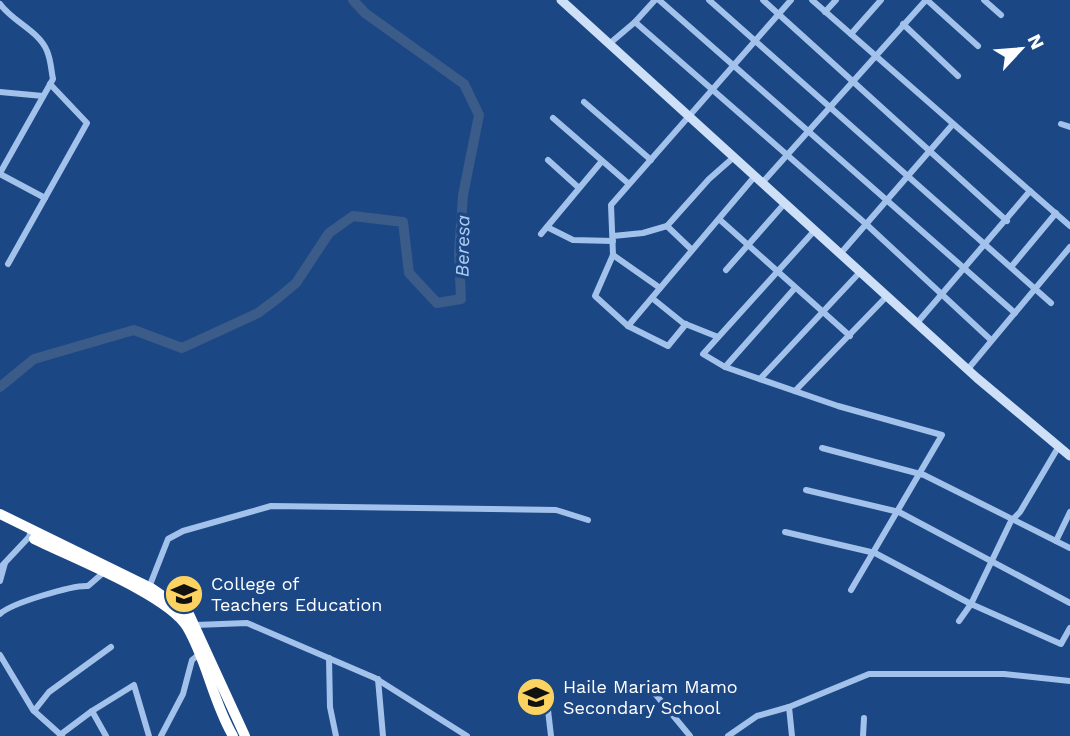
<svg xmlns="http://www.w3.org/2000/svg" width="1070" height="736" font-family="'Work Sans',sans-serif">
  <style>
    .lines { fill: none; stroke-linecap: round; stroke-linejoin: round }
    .river { stroke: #3b5b88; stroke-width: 10 }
    .street { stroke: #a2c2eb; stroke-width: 6 }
    .secondary { stroke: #cee0f8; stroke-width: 9 }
    .highway { stroke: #fff; stroke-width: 10 }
    .labels { text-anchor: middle; stroke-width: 7; stroke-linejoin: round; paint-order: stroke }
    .poi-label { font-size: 18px; fill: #fff; stroke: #1c4785; text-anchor: start }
    .water-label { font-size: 19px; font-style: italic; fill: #aeccf2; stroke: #1c4785 }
  </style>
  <rect width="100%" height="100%" fill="#1c4785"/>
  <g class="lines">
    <polyline class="river" points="0,387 34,359 134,330 182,348 258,313 278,298 296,283 329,233 353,216 403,222 409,273 437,303 461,299 459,253 463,195 479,115 464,84 365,13 353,0"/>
    <g class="street">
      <polyline points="659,0 1015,313"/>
      <polyline points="709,0 1051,303"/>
      <polyline points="763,0 1007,221"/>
      <polyline points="812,0 1070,226"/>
      <polyline points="927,0 978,46"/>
      <polyline points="984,0 1001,15"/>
      <path d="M0 4C13 22 39 31 47 51 51 60 51 70 53 79L0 173"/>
      <polyline points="825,12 836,0"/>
      <polyline points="635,22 866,224 991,340"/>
      <polyline points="903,24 958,76"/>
      <polyline points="851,34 881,0"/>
      <polyline points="609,44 635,22 655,0"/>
      <polyline points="0,92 43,96"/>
      <polyline points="584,102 651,160"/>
      <polyline points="553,118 629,184"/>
      <polyline points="1061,124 1070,127"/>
      <polyline points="548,160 579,188"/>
      <polyline points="0,174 45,198"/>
      <polyline points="755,176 628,326 595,296 613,255 611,205 791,0"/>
      <polyline points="762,183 926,0"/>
      <polyline points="719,219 850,336"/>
      <polyline points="547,227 573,240 613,241"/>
      <polyline points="541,234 602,161"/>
      <polyline points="613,236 643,233 667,226"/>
      <polyline points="692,250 667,226 709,179 734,157"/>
      <polyline points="841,253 953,124"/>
      <polyline points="613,255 660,288"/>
      <polyline points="8,264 87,123 50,84"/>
      <polyline points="1011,267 1056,213"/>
      <polyline points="726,270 785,203"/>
      <polyline points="795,288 725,367 703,354 815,230"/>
      <polyline points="652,298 683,323 718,337"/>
      <polyline points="917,323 1030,191"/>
      <polyline points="628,326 668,346 686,324"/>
      <polyline points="725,367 838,406 942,435 851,590"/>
      <polyline points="968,369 1070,247"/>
      <polyline points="760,379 861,271"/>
      <polyline points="795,391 887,296"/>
      <polyline points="822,448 924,475 1070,548"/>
      <polyline points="806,490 899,512 1070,603"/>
      <polyline points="785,532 875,553 971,604 1061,644 1070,628"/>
      <polyline points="1056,541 1070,512"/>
      <polyline points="0,568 29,537 31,530"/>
      <polyline points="0,581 5,563"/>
      <polyline points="148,590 168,539 183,531 271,506 556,510 588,520"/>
      <path d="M0 614C11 603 73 585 88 586L103 573"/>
      <polyline points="959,621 971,604 1011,521 1020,512 1059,446"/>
      <polyline points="196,625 247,623 375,678 467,736"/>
      <polyline points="0,655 33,710 62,736"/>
      <polyline points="329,658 330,707 336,736"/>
      <polyline points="378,679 383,736"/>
      <polyline points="652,690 690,736"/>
      <polyline points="789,707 792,736"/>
      <polyline points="548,710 551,736"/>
      <polyline points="34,711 49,692 111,647"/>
      <polyline points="92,711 134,685 149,736"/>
      <polyline points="60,735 92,711 106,736"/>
      <polyline points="161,736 183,694 192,660 202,652"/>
      <polyline points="728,736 757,716 789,707 869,674 1004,674 1070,681"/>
      <polyline points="863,736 864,718"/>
    </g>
    <polyline class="secondary" points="561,0 977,378 1070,456"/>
    <g class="highway">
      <polyline points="0,514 151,588 189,614 245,736"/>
      <path d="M34 539C70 557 168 595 187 627 207 661 213 702 233 736"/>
    </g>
  </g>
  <defs>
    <g id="university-disc" transform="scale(2.0125)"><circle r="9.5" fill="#fcd260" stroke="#1c4785"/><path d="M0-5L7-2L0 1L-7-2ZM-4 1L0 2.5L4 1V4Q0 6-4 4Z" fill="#111"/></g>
    <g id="school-disc" transform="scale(2.0125)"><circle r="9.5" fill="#fcd260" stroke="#1c4785"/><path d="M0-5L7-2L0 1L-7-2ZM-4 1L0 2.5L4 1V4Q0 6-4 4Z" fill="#111"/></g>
  </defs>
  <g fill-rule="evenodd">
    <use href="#university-disc" x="184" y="594"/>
    <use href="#school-disc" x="536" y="697"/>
  </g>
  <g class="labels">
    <g class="poi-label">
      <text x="211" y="590">College of<tspan x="211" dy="21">Teachers Education</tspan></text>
      <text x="563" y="693">Haile Mariam Mamo<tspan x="563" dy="21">Secondary School</tspan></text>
    </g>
    <g class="water-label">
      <text transform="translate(462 246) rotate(-89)" y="7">Beresa</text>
    </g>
  </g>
  <g transform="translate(1021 49) rotate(64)" stroke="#1c4785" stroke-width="5" paint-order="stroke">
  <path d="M0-5L12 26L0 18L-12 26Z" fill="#ffffff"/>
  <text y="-10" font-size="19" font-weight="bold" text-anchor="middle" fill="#ffffff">N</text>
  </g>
</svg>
